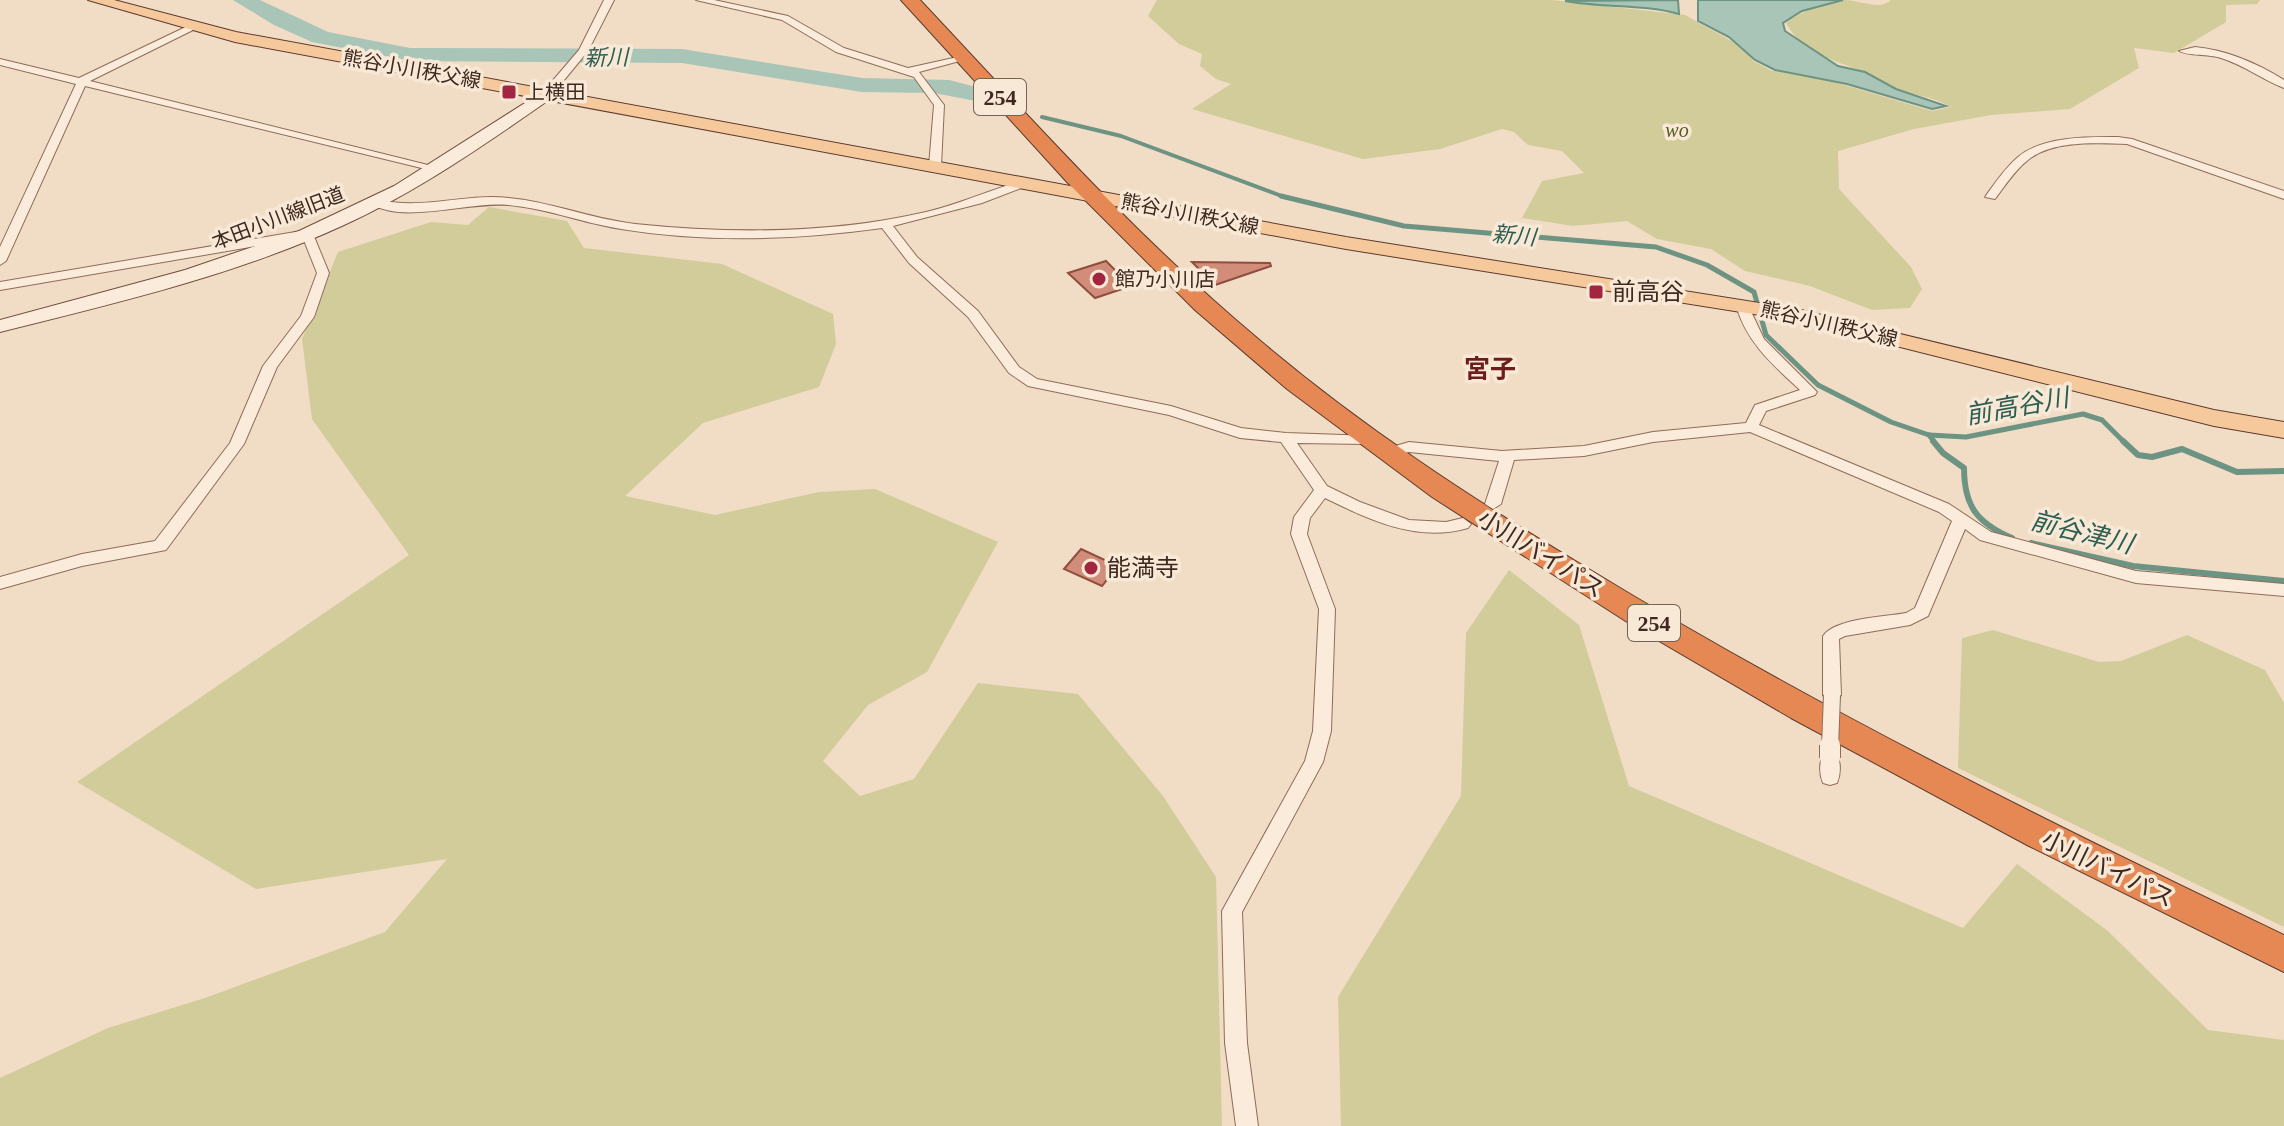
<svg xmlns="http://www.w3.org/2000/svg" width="2284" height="1126" font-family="'Times New Roman','Noto Sans JP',serif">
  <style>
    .green { fill: #d1cc99 }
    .water { fill: #a8c5b7; stroke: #6d9483; stroke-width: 2 }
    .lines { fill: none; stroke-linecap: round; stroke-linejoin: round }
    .stream-far2 { stroke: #6d9483; stroke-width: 4 }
    .stream-far1 { stroke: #6d9483; stroke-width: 5 }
    .stream { stroke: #6d9483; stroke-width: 6 }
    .river { fill: #a8c5b7; fill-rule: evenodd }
    .building { fill: #d28d7a; stroke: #8f4f3e; stroke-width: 2 }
    .street-casing { stroke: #8e6c5a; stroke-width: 2 }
    .secondary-casing { stroke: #704d3d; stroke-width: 2 }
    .primary-casing { stroke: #5c3b2e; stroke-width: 2 }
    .highway-casing { stroke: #5c3b2e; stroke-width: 2 }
    .street { fill: #fbebda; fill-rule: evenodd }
    .secondary { fill: #fbebda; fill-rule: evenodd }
    .primary { fill: #f6c99d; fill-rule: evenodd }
    .highway { fill: #e58853; fill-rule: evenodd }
    .street-bridge-far1-casing { stroke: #8e6c5a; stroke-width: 18; stroke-linecap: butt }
    .street-bridge-casing { stroke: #8e6c5a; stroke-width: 22; stroke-linecap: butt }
    .street-bridge-far1 { stroke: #fbebda; stroke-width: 16 }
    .street-bridge { stroke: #fbebda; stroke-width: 20 }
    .poi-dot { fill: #a2263f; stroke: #f8e8d6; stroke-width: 3 }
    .labels { text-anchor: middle; stroke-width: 7; stroke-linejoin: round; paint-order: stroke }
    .far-street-label { font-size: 20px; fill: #3e281f; stroke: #f8e8d6 }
    .far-poi-label { font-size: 20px; fill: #3e281f; stroke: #f8e8d6; text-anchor: start }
    .far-park-label { font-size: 20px; font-style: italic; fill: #585b24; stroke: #f8e8d6 }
    .far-water-label { font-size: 22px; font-style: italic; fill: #2d5e52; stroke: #f8e8d6 }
    .shield { fill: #f8e8d6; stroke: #766256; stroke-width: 2 }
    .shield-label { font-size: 22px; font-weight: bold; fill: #3e281f }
    .poi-label { font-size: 24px; fill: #3e281f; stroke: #f8e8d6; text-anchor: start }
    .street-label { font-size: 24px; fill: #3e281f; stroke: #f8e8d6 }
    .neighbourhood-label { font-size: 26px; font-weight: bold; fill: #6d1d1b; stroke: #f8e8d6 }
    .water-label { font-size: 26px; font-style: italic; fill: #2d5e52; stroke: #f8e8d6 }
  </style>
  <rect width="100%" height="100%" fill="#f1dcc6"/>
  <g class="green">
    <path d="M1157 0H1552L1685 15 1751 52 1753 61 1772 71 1804 73 1932 111 1951 107C1935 97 1921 97 1904 91 1891 87 1881 81 1870 75 1839 60 1805 57 1786 23 1799 12 1828 1 1844 0 1860 0 1880 11 1891 0H2260L2257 4 2226 5V22L2174 53 2134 48 2139 68 2070 109 1991 115 1914 129 1838 151 1839 189 1911 267 1922 289 1910 308 1872 310 1810 286 1745 271 1711 249 1657 239 1627 221 1573 226 1522 218 1542 181 1584 173 1562 151 1528 145 1514 132 1502 129 1440 149 1363 159 1192 109 1231 84 1216 79 1200 66 1202 54 1179 44 1148 16Z"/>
    <polygon points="489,207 567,221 584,248 722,264 833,314 836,344 819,387 703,423 625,496 715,515 819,492 875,489 998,542 927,672 868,705 823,761 860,796 914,779 978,683 1078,694 1163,796 1216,877 1222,1126 0,1126 0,1078 108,1028 205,998 385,932 447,859 256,889 77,782 409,555 312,419 302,339 338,252 431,222 468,225"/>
    <polygon points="1509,570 1579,625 1629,786 1963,928 2017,864 2108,931 2208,1030 2284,1040 2284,1126 1341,1126 1338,997 1461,796 1466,633"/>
    <polygon points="1993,630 2099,662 2121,661 2187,635 2265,670 2284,703 2284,927 1958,768 1962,638"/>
  </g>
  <g class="water">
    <path d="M1678 0 1679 14C1643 4 1603 8 1565 1Z"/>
    <polygon points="1698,0 1843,0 1802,11 1783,23 1785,31 1838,66 1865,72 1896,89 1946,106 1932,109 1847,84 1775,70 1755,60 1729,37 1698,21"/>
  </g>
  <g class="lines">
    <polyline class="stream-far2" points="1042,117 1121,136 1287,198"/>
    <g class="stream-far1">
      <polyline points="1281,196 1404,226 1656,247 1707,265 1754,292 1766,335 1818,385 1891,422 1929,435 1966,437 2083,414 2102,420 2125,443"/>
      <polyline points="1929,435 1935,443"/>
    </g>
    <g class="stream">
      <path d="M1933 441 1943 453 1964 468C1964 506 1977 523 2012 538"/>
      <polyline points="2123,441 2138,455 2152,457 2182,449 2237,472 2284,471"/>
      <polyline points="2031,543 2133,566 2284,581"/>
    </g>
    <polygon class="river" points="233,0 260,0 328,32 410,48 682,49 862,78 949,80 984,89 988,94 976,101 934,93 862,92 682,63 410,61 312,42 274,25"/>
  </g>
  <g class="building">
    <polygon points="1106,261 1131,286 1095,298 1068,273"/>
    <polygon points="1192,262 1270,263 1271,266 1215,285"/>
    <polygon points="1081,549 1118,566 1102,586 1064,569"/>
  </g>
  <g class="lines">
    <g class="street-casing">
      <g id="street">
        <polygon points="604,0 614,0 588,51 551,96 543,96 543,92 579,50"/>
        <polygon points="696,0 714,0 788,16 844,48 908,68 967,55 967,59 919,72 944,105 941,166 935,169 929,166 934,105 914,77 836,52 782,20"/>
        <polygon points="192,24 197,27 195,29 90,81 444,169 438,172 85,86 6,261 0,265 0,247 76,84 0,65 0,59 79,78"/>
        <path d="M2195 47C2226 50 2257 63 2284 80V88C2263 80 2244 65 2221 58 2209 54 2188 56 2179 51Z"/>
        <path d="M2118 137 2132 139 2284 191V199L2127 144C2097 143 2052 140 2028 160 2014 171 2005 186 1995 199L1985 197C1995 183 2005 168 2018 157 2043 136 2087 137 2118 137Z"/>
        <path d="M1025 180 1029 181V185L982 203 893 226 917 257 978 311 1019 367 1037 379 1171 406 1241 428 1286 433 1372 436 1374 439 1367 444 1297 443 1327 486 1360 502 1409 520 1446 522 1463 518 1471 524 1468 528C1417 543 1370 520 1325 498L1310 518 1307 534 1335 609 1331 731 1323 762 1242 912 1247 1043 1258 1126H1236L1225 1043 1222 911 1305 761 1313 731 1319 609 1291 534 1294 517 1314 490 1281 442 1240 438 1169 415 1028 386 1009 373 968 317 909 263 882 228C796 240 707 243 621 229 583 223 546 208 508 205 470 201 401 225 370 203L376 199C421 211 464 193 509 198 552 202 592 219 635 224 732 234 831 234 926 212 960 204 992 189 1025 180Z"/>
        <polygon points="307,230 313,234 329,273 314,317 277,367 244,444 166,550 82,566 0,589 0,577 82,554 155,541 230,443 263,366 301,316 317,273 303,238 0,290 0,282"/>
        <path d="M1742 301 1748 305 1764 339 1817 392 1815 395 1766 411 1759 425 1949 504 1991 532 2136 571 2284 584V596L2136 583 1980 540 1965 529 1928 616 1910 625 1845 636 1839 639 1841 695 1838 700 1832 702 1826 700 1823 695V636C1836 618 1884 617 1906 613L1915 608 1952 521 1939 512 1750 432 1653 442 1584 456 1514 460 1501 504 1493 509 1485 504 1499 461 1409 452 1387 458 1380 453 1382 450 1409 442 1502 451 1584 446 1653 432 1746 423 1755 405 1800 390C1773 365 1746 342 1736 305Z"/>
        <path d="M1830 750 1836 753C1841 761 1841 774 1837 783L1830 785 1823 783C1819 774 1819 761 1824 753Z"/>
      </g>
    </g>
    <g class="secondary-casing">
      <path id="secondary" d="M547 89 555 94 553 97C486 144 418 191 344 225 236 275 116 303 0 332V320L185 270 299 231 394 186Z"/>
    </g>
    <g class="primary-casing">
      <polygon id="primary" points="88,0 114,0 236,32 1346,237 1797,309 2214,410 2284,422 2284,438 2214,426 1797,321 1346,249 235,42"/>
    </g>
    <g class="highway-casing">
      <path id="highway" d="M901 0H920C1029 116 1135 236 1257 338 1359 425 1472 499 1587 568 1811 705 2047 822 2284 935V972L2029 846 1791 718 1635 627 1432 497 1287 389 1195 310 1067 182Z"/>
    </g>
    <use href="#street" class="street"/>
    <use href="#secondary" class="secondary"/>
    <use href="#primary" class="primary"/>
    <use href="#highway" class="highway"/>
    <g class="street-bridge-far1-casing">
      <polyline id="street-bridge-far1" points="1830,747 1832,695"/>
    </g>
    <g class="street-bridge-casing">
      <polyline id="street-bridge" points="1830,758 1830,745"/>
    </g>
    <use href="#street-bridge-far1" class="street-bridge-far1"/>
    <use href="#street-bridge" class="street-bridge"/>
  </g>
  <g class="poi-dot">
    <rect x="501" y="84" width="16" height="16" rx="4"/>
    <circle cx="1099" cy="279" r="8"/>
    <rect x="1588" y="284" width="16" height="16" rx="4"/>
    <circle cx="1091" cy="568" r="8"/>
  </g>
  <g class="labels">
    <g class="far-street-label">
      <text transform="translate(412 69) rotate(10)" y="7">熊谷小川秩父線</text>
      <text transform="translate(1190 214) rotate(11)" y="7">熊谷小川秩父線</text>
      <text transform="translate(278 218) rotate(-21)" y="7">本田小川線旧道</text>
      <text transform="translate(1829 324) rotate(13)" y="7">熊谷小川秩父線</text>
    </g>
    <g class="far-poi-label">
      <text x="525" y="99">上横田</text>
      <text x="1115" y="286">館乃小川店</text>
    </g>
    <g class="far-park-label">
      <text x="1677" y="137">wo</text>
    </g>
    <g class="far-water-label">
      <text transform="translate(606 57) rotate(-1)" y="8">新川</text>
      <text transform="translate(1514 235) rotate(5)" y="8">新川</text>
    </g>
    <g class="shield">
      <rect x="974" y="79" width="52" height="36" rx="6"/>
      <rect x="1628" y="605" width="52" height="36" rx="6"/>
    </g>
    <g class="shield-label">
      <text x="1000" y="105">254</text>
      <text x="1654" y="631">254</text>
    </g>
    <g class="poi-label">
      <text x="1612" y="300">前高谷</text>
      <text x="1107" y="576">能満寺</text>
    </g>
    <g class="street-label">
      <text transform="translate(1541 554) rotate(32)" y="8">小川バイパス</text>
      <text transform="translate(2108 869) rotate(26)" y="8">小川バイパス</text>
    </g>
    <g class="neighbourhood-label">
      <text x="1490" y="378">宮子</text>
    </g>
    <g class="water-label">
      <text transform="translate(2017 406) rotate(-10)" y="9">前高谷川</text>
      <text transform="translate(2082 532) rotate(14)" y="9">前谷津川</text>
    </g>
  </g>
</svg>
